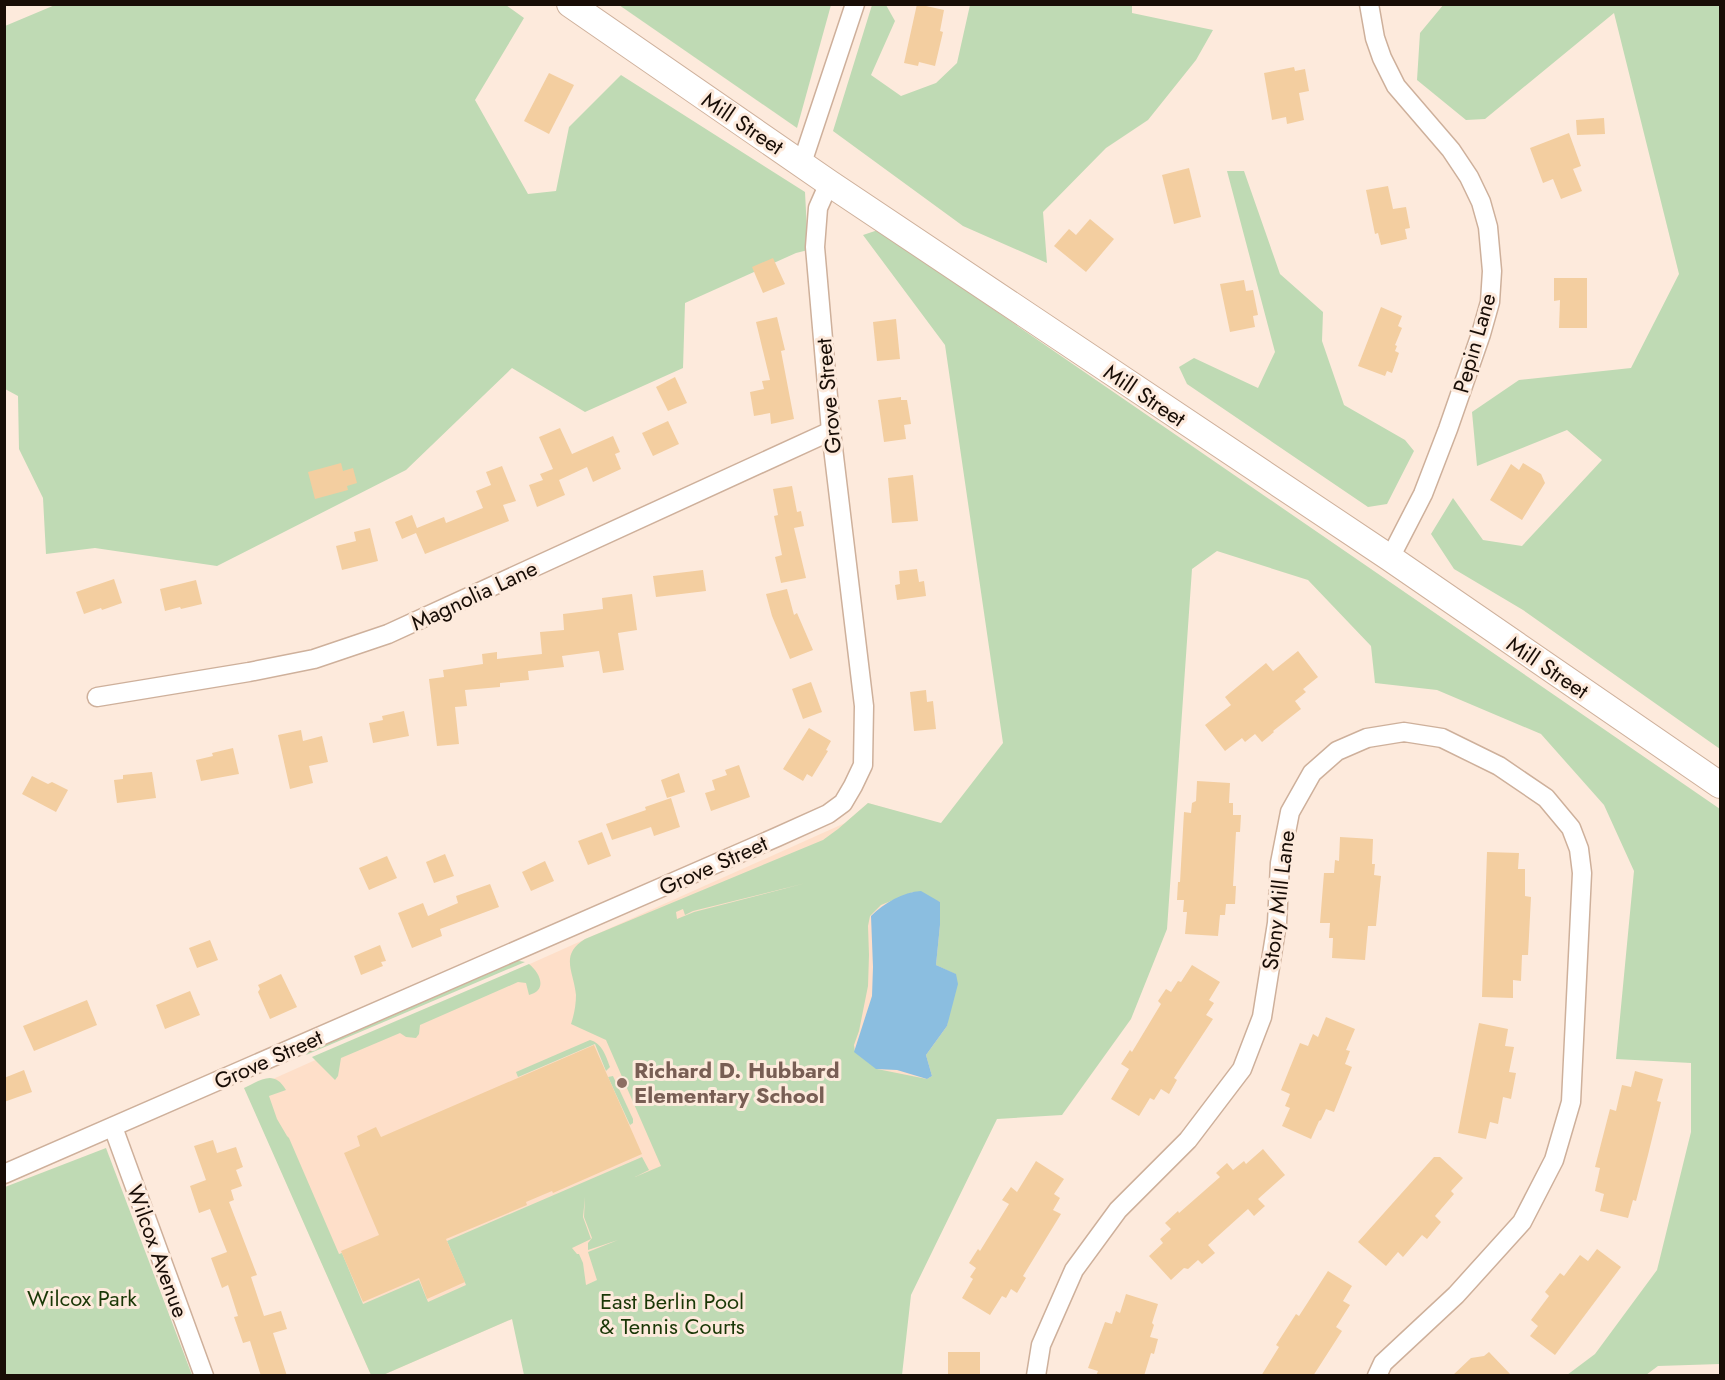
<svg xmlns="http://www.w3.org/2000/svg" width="1725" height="1380" font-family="Jost,sans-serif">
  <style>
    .built { fill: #fedfc9 }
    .green { fill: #bfdab4; fill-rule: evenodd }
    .water { fill: #8bbee0 }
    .building { fill: #f3cea0 }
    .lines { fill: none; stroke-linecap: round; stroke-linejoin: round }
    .street-casing { stroke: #ceb09b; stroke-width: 21 }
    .secondary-casing { stroke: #ceb09b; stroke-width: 28 }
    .street { stroke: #fff; stroke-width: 18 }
    .secondary { stroke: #fff; stroke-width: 26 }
    .education-dot { fill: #8d6e63; stroke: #fdeadc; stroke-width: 2 }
    .labels { text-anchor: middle; stroke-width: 6; stroke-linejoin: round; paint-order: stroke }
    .street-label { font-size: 22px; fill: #180d06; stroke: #fdeadc }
    .education-label { font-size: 22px; font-weight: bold; fill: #785e54; stroke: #fdeadc; text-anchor: start }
    .park-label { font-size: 22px; fill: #193706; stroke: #fdeadc }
  </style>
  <rect width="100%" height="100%" fill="#fdeadc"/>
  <polygon class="built" points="868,803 941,824 985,1103 512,1319 383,1375 371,1375 246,1091 845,823"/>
  <g class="green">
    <polygon points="1444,4 1720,5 1720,749 1523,610 1454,569 1431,534 1453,498 1483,540 1522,546 1602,460 1567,430 1477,466 1472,412 1519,380 1631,368 1679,274 1614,13 1485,119 1466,120 1417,80 1420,33"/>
    <polygon points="55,5 506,5 524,18 475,100 528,194 556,191 569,127 621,75 805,192 808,250 796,253 685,303 683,368 585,412 512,368 406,470 217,566 95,548 46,554 43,498 19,449 18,396 5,389 5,26"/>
    <polygon points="619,5 831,5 797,128"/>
    <polygon points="872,5 886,5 895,21 871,75 901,96 936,83 957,63 970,5 1132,5 1132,13 1213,30 1196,60 1148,120 1106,148 1043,212 1047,263 963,226 833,131"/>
    <polygon points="1227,171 1244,171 1280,274 1323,312 1322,341 1344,405 1405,440 1414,451 1387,504 1368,507 1187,384 1179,367 1194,358 1258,388 1275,352"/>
    <path d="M878 230 1720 809V1364L1658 1366 1646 1375H1567L1595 1354 1657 1270 1691 1132V1063L1616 1059 1634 871 1604 805 1541 734 1437 690 1375 683 1371 646 1308 580 1217 551 1192 569 1167 929 1131 1019 1062 1115 997 1119 911 1295 902 1375H524L512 1319 383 1375H371L244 1088C261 1080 274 1069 286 1090L269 1096 277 1119 287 1136 289 1138 339 1254 342 1253 363 1304 419 1280 428 1302 466 1285 447 1241 642 1157 649 1170 635 1177 661 1166 606 1040 571 1024C574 1015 576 1005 576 995 574 972 559 955 585 939L823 840 838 829 868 803 941 823 1003 743 945 345 863 235ZM806 883 694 912 677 919 676 912 683 909 685 915 693 911ZM913 892 940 902V925L936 965 955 974 947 1026 926 1055 932 1076 927 1079 877 1069 855 1052 854 1045 859 1031 868 986 869 955 868 926 870 916 881 905ZM585 1197 584 1217 592 1238 588 1243V1250L618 1240 588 1252 597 1280 586 1285 583 1263 579 1254H577L572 1248 591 1239 583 1217Z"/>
    <polygon points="514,960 525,962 306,1055 310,1049"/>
    <path d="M529 964C540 973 548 990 529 995L526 983 518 982 420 1025 419 1034 416 1038 406 1037 400 1033 341 1058 338 1076 335 1080 312 1057Z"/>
    <path d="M590 1040C602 1043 606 1056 610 1067L606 1071 595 1044 518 1077 516 1072Z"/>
    <polygon points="613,1076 633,1119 633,1123 630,1125 608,1077"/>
    <polygon points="106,1148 192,1375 5,1375 5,1187"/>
  </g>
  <path class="water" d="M921 891 940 902V925L936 965 956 974 958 984 947 1026 926 1055 932 1076 927 1079 897 1070 876 1069 854 1052 872 996 873 967 871 916C884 903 903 892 921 891Z"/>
  <g class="building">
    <polygon points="917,4 944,10 940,31 943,32 935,66 919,62 918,66 904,63"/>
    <polygon points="1294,67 1295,71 1305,69 1309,91 1299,93 1304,120 1287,124 1286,117 1272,120 1264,73"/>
    <polygon points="549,73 574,85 549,134 524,121"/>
    <polygon points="1604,118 1605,134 1577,135 1576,120"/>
    <polygon points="1569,133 1581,166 1573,169 1582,191 1561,199 1553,179 1543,183 1530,148"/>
    <polygon points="1189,168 1201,217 1174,224 1162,175"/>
    <polygon points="1388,186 1393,209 1406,207 1410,228 1405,229 1407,239 1381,245 1378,233 1375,234 1366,190"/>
    <polygon points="1090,219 1114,239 1086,272 1054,246 1069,229 1076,235"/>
    <polygon points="773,258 785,284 763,293 752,267"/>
    <polygon points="1554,278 1587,278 1587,328 1559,328 1560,300 1554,301"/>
    <polygon points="1244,280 1246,291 1253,290 1258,315 1253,316 1255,327 1230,332 1220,284"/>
    <polygon points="1381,307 1402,316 1398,326 1402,328 1395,345 1397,346 1395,351 1399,353 1392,373 1387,371 1385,376 1358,366"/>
    <polygon points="777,317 785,350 781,351 794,419 771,424 770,413 754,416 750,392 764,389 762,381 770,380 756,322"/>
    <polygon points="896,319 900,359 877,361 873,322"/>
    <polygon points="675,377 687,403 668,411 656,387"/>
    <polygon points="901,397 901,400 907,400 911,424 904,425 906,439 884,442 878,400"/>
    <polygon points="668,421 679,444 653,456 642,433"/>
    <polygon points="560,428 572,454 613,436 620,452 615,454 621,469 593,482 587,467 559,480 565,495 537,507 529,485 543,480 540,474 553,469 539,437"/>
    <polygon points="341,463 343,471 353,468 357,483 347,486 348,490 315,499 308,472"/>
    <polygon points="1523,463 1541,474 1545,483 1522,520 1490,500 1511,464 1519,470"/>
    <polygon points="502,466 516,501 503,505 509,521 425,554 416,533 402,539 395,522 412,515 417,528 444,517 446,523 483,508 476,491 491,485 486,472"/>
    <polygon points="913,475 918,521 892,523 888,478"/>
    <polygon points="792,486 797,512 801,511 804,526 794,528 806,578 781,583 775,557 782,555 774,516 778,515 773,489"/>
    <polygon points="370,528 378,561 342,570 336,546 356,541 354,532"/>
    <polygon points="917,569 919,582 924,581 926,596 897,600 895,585 900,584 899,571"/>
    <polygon points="703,570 706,591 656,597 653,576"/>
    <polygon points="114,579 122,603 102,610 101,608 84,614 76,592"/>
    <polygon points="196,580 202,604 181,609 180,607 165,611 160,589"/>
    <polygon points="787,589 794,615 797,613 813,650 790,659 772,616 766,594"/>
    <polygon points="632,594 637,630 618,633 624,670 603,673 599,651 562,656 564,667 528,671 529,680 500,683 500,687 465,690 467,706 455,707 459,744 437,746 429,679 444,677 443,670 483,664 482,654 497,652 497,659 542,654 540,632 564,630 563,614 603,609 602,598"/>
    <polygon points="1298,651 1318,677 1303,689 1306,692 1295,701 1301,709 1273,731 1274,732 1262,742 1255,734 1245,742 1242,738 1225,751 1205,725 1231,705 1225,697 1266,663 1273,671"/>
    <polygon points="811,682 822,712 803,719 792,689"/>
    <polygon points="926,690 927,702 933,701 936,729 914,731 910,692"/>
    <polygon points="404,711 409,736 373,743 369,723 383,720 382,716"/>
    <polygon points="809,728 831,741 826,750 828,751 812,777 807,774 803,781 783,769"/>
    <polygon points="301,730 303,741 322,736 328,762 309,766 313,783 290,789 278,735"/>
    <polygon points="233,748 239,774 201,781 196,760 213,756 212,753"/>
    <polygon points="739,765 750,797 711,811 705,793 715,790 712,780 727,775 725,770"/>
    <polygon points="152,772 156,798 117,803 114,780 123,779 123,775"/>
    <polygon points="679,773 685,792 667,798 661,780"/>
    <polygon points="32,776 48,784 52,782 68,790 56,812 22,794"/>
    <polygon points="1197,781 1230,783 1229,803 1233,803 1233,815 1241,815 1240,832 1236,832 1233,886 1236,886 1235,904 1226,904 1225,915 1220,915 1218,936 1185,934 1187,912 1183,912 1184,900 1177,900 1178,882 1180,882 1184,812 1191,813 1192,803 1196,801"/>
    <polygon points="671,798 680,827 654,836 651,827 612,840 606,824 646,810 645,807"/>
    <polygon points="602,832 611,856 588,865 578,841"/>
    <polygon points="1340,837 1373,839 1372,864 1375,864 1374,875 1381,876 1376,926 1368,926 1365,960 1332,958 1333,938 1329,938 1330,923 1320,923 1324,873 1334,873 1335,860 1339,861"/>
    <polygon points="1487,852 1519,853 1518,869 1525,869 1525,896 1531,897 1528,955 1522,955 1521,981 1513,980 1513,998 1482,997"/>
    <polygon points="445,854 454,876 434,883 426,862"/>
    <polygon points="387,856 397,878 369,890 359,868"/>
    <polygon points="545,861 554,881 531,891 522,872"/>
    <polygon points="490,884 499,907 440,929 442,936 412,948 398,913 423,903 428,916 458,903 456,896"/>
    <polygon points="210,940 218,960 197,968 189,948"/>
    <polygon points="380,945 386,961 381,962 383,966 361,975 354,956"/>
    <polygon points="1192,965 1220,982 1209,1000 1214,1003 1206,1015 1213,1019 1174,1078 1177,1080 1169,1094 1161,1089 1154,1100 1150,1098 1139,1116 1111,1099 1129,1069 1121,1064 1130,1050 1132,1052 1161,1004 1158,1001 1166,989 1171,992 1178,981 1181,982"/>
    <polygon points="281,974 297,1007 270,1019 258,992 260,989 258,985"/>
    <polygon points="190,991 200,1015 165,1029 156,1005"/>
    <polygon points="87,1000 97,1025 34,1051 23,1026"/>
    <polygon points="1326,1017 1355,1029 1346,1050 1350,1051 1345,1064 1352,1067 1334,1112 1326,1109 1321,1120 1319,1121 1311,1139 1282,1126 1290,1108 1285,1106 1290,1094 1281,1090 1300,1043 1308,1046 1313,1034 1318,1037"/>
    <polygon points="1479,1023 1508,1029 1505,1046 1514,1047 1509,1072 1516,1073 1511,1099 1503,1097 1498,1124 1490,1122 1486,1139 1458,1133"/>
    <polygon points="594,1045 642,1154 553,1193 552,1191 526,1202 527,1205 446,1239 465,1282 427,1299 419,1278 363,1302 341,1251 379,1235 344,1153 360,1146 357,1136 376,1127 381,1137"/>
    <polygon points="24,1070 32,1092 4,1102 4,1078"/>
    <polygon points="1635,1071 1663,1079 1657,1101 1661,1102 1648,1155 1636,1201 1633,1200 1628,1218 1600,1211 1604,1194 1595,1191 1600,1168 1595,1167 1610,1109 1616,1111 1622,1085 1631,1087"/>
    <polygon points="213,1140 217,1153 236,1147 243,1167 236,1170 242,1186 231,1190 234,1200 229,1202 257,1275 251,1277 264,1316 281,1311 287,1329 273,1333 287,1376 261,1376 250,1341 243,1343 234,1317 238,1316 228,1285 222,1288 211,1258 227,1252 210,1209 199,1213 190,1186 206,1180 194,1146"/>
    <polygon points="1263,1149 1285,1175 1258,1199 1265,1206 1254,1216 1248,1209 1208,1245 1215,1253 1202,1264 1198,1260 1188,1269 1184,1268 1171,1280 1149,1256 1163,1243 1160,1239 1171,1229 1165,1223 1178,1211 1179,1213 1220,1177 1216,1173 1227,1163 1233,1170 1244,1161 1246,1164"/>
    <polygon points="1434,1157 1440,1157 1463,1178 1451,1191 1454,1194 1435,1216 1441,1222 1427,1239 1422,1235 1403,1257 1398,1252 1386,1266 1358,1242"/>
    <polygon points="1036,1161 1064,1179 1054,1194 1060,1198 1053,1210 1061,1214 1023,1276 1026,1278 1017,1293 1011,1289 1006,1298 1002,1296 990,1315 962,1298 973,1279 970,1277 976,1268 969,1263 978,1249 980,1251 1009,1204 1002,1200 1011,1187 1017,1192"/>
    <polygon points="1597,1249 1621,1267 1555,1355 1530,1336 1538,1326 1531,1320 1549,1296 1545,1292 1560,1273 1564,1276 1580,1255 1588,1261"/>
    <polygon points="1328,1271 1352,1286 1343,1301 1350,1305 1336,1327 1342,1331 1313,1376 1261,1376 1279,1347 1276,1345 1296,1314 1299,1316"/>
    <polygon points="1126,1294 1158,1304 1152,1323 1154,1325 1150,1337 1158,1339 1154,1354 1151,1353 1144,1376 1096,1376 1098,1371 1088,1368 1105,1322 1112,1324 1116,1311 1120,1313"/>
    <rect x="948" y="1352" width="32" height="24"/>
    <polygon points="1489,1352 1512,1376 1452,1376 1471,1358 1484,1356"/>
  </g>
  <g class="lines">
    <g class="street-casing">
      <g id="street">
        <polyline points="1369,4 1375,38 1382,58 1396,86 1451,150 1469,177 1481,202 1488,227 1492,271 1490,302 1481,334 1448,429 1423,494 1390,558"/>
        <polyline points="802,163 855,4"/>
        <polyline points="97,697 249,672 314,659 388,634 831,431"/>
        <polyline points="113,1127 204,1376"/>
        <polyline points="4,1174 777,837 828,814 843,803 853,786 863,765 864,706 831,431 815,247 818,208 829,183"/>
        <polyline points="1036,1376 1041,1345 1074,1270 1118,1210 1188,1140 1242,1069 1262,1017 1277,923 1280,863 1290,812 1312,773 1337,751 1367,738 1404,732 1442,738 1499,766 1546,798 1571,828 1579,849 1582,873 1571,1102 1554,1160 1522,1222 1456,1295 1383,1363 1377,1376"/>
      </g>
    </g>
    <g class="secondary-casing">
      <polyline id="secondary" points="570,4 829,183 1390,558 1720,785"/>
    </g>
    <use href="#street" class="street"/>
    <use href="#secondary" class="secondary"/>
  </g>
  <circle class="education-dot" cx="622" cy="1083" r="6"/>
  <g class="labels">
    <g class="street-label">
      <text transform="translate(743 123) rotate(34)" y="8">Mill Street</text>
      <text transform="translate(1474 343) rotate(-74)" y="8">Pepin Lane</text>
      <text transform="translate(1145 395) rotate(34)" y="8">Mill Street</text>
      <text transform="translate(828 396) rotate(-95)" y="8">Grove Street</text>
      <text transform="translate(474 595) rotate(-25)" y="8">Magnolia Lane</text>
      <text transform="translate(1548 667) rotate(34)" y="8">Mill Street</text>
      <text transform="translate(713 865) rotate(-24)" y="8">Grove Street</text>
      <text transform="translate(1278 900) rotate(-83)" y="8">Stony Mill Lane</text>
      <text transform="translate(268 1059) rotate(-24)" y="8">Grove Street</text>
      <text transform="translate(158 1251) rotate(70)" y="8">Wilcox Avenue</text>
    </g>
    <g class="education-label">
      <text x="634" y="1078">Richard D. Hubbard<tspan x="634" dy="25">Elementary School</tspan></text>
    </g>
    <g class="park-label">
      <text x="82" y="1306">Wilcox Park</text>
      <text x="672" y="1309">East Berlin Pool<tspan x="672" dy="25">&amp; Tennis Courts</tspan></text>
    </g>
  </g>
  <rect width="1725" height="1380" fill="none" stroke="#180d06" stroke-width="12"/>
</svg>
